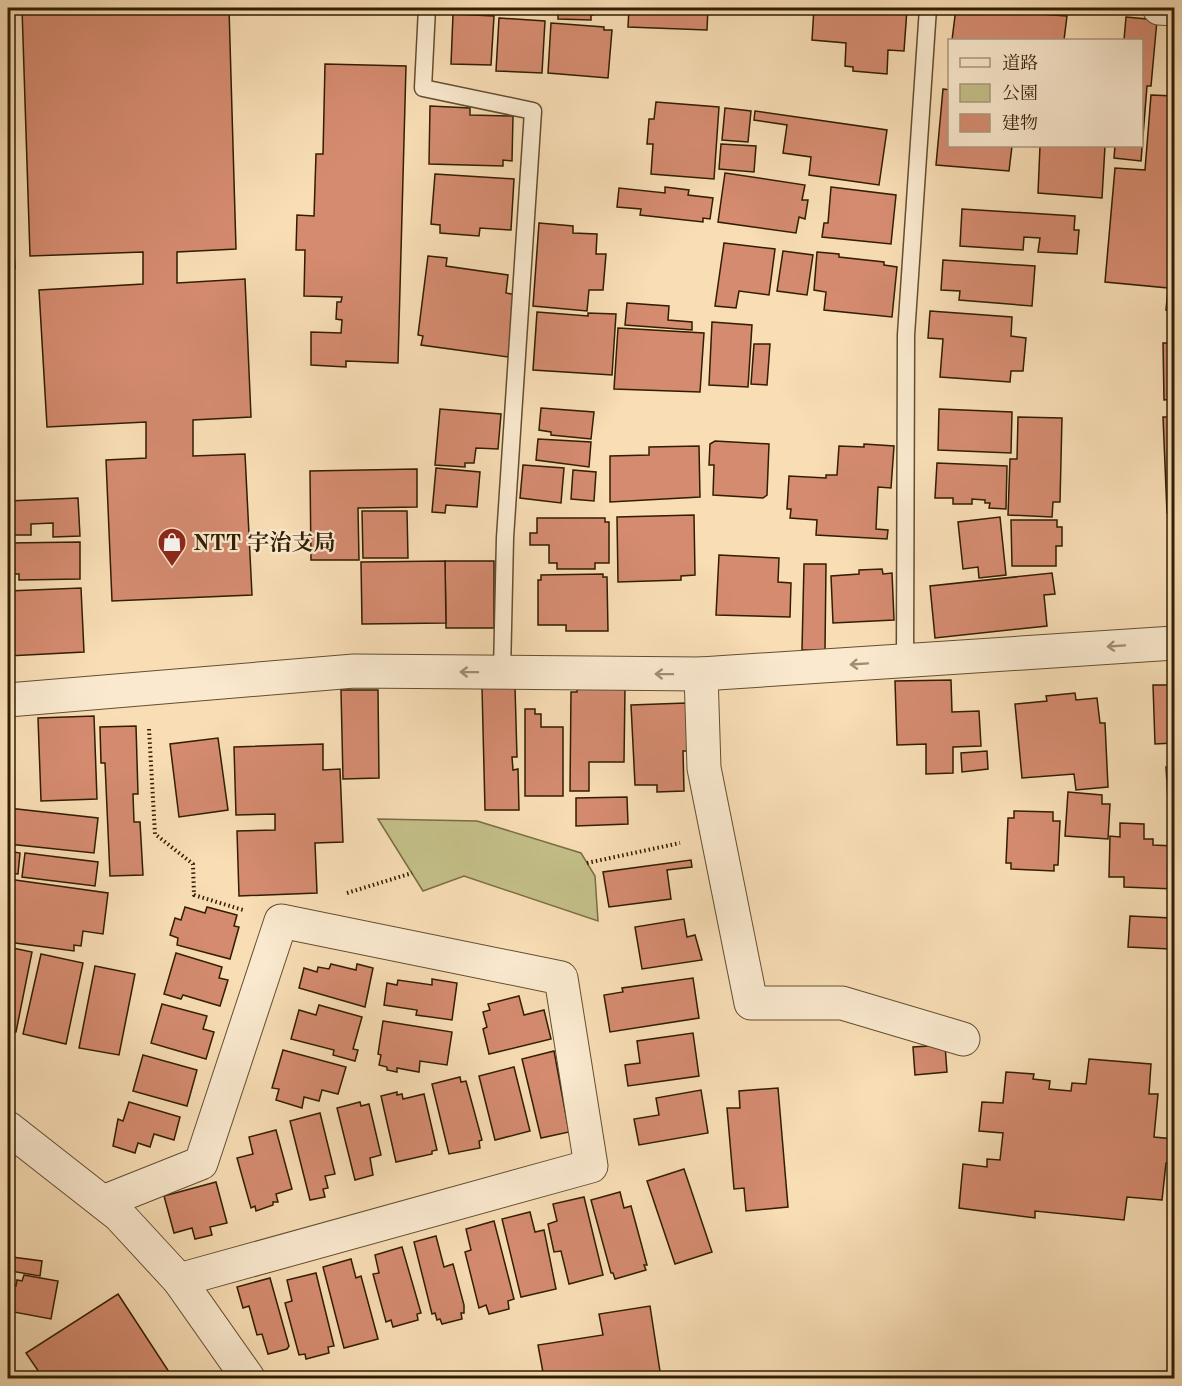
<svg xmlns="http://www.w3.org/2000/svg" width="1182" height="1386" font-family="'Old Standard TT','Noto Serif JP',serif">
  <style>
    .green { fill: #c4bf88; stroke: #7a6e44; stroke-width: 1.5 }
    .building { fill: #d58b70; stroke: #311e01; stroke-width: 1.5 }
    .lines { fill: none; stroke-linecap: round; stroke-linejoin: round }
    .service-casing { stroke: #634e2e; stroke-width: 19 }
    .minor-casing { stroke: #634e2e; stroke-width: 35 }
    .path { stroke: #311e01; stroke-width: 4; stroke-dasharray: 1.5 3; stroke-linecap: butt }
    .service { stroke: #fae9cf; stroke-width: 16 }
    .minor { stroke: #fae9cf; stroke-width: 33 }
    .oneway { stroke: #a08e72 }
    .labels { text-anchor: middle; stroke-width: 4.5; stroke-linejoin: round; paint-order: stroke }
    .poi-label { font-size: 22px; font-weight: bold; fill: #311e01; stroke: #fae9cf; text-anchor: start }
  </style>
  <rect width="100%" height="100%" fill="#f8ddb5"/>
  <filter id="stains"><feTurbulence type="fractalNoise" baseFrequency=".00333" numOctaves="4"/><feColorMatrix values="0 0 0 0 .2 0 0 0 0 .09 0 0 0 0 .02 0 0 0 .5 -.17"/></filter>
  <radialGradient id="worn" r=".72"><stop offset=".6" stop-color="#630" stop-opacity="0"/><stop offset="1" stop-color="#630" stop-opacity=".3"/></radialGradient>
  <polygon class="green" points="378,819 477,821 581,853 595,876 598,921 464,876 423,891"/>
  <g class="building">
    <polygon points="22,8 229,8 236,249 177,252 177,283 245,279 251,417 193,420 193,456 245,454 252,595 112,601 106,460 146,458 146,422 47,427 39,290 143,284 143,252 30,256"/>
    <polygon points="478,8 509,8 509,12 478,10"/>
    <polygon points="513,8 543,8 543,13 512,11"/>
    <polygon points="558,8 593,8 593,15 591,15 591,20 558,19"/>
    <polygon points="629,8 708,8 707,30 628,27"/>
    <polygon points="814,8 913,8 907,9 904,51 888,50 887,74 853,71 853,67 845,66 846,43 812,40"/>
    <polygon points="956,8 1067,16 1064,40 952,40"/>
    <polygon points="453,14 494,16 491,65 451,64"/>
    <polygon points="1126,17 1157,20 1151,86 1147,86 1141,161 1114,158 1115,146 1142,146 1142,40 1124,40"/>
    <polygon points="499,18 545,21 542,73 496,71"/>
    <polygon points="551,23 604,27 604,30 612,30 608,78 548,73"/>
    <polygon points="325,64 406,66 398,363 346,361 346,367 311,365 311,332 341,333 342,320 336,319 337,302 341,302 342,297 304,296 305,250 296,250 297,215 314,216 316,154 323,154"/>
    <polygon points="943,89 950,90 950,146 1012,146 1009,171 936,165"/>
    <polygon points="1151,95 1174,96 1174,311 1166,310 1168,288 1105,282 1115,168 1145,170"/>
    <polygon points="656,102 719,107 714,179 651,174 653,144 647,144 649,119 654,119"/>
    <polygon points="430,106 470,108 470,115 513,116 512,161 503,160 503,166 429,164"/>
    <polygon points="725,108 751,111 748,142 722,140"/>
    <polygon points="755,111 887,130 879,185 809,175 811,157 783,153 787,125 754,120"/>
    <polygon points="721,144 756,146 754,172 719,169"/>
    <polygon points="1040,146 1105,146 1102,198 1038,193"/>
    <polygon points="8,162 12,232 8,232"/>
    <polygon points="725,173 805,185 802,200 808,200 805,219 799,217 796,233 718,222"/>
    <polygon points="435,174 514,179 511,230 480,228 479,236 440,233 440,225 431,224"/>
    <polygon points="665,187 689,190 688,195 713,198 710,219 703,218 703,222 640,215 641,209 617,207 619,188 665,193"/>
    <polygon points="831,187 896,195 891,244 822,237 824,223 828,223"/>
    <polygon points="962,209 1075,216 1074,230 1079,230 1077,254 1038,252 1040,238 1024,237 1023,250 960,246"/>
    <polygon points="539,223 573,226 573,233 597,234 596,254 606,254 603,290 589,290 587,311 533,306"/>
    <polygon points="8,237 13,237 15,268 8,269"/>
    <polygon points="724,243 775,249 769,295 739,291 736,308 715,306"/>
    <polygon points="783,251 813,255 807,295 777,291"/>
    <polygon points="817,252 839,254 839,257 884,262 884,265 897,267 892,317 824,310 826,292 814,290"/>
    <polygon points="428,256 447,258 446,266 508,275 506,293 517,295 508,357 421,345 423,336 418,335"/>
    <polygon points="943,260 1035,266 1032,306 959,300 960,291 941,290"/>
    <polygon points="627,303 669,306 668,320 692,322 692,330 625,325"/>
    <polygon points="930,311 1012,317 1011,336 1026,338 1023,371 1011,371 1010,382 940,377 943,339 928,338"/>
    <polygon points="537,312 588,316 588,313 616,314 612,375 533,370"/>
    <polygon points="712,322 752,325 748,387 709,385"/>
    <polygon points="618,328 704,333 700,392 614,389"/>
    <polygon points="1163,343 1174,343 1174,399 1164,400"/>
    <polygon points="754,344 770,344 767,385 751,384"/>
    <polygon points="541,408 594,412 591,439 551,435 551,432 539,430"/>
    <polygon points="440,409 501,414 498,449 476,448 474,463 465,463 465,467 435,465"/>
    <polygon points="939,409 1012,412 1011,453 938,450"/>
    <polygon points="1018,417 1062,418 1060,502 1053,502 1052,517 1008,515 1010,459 1017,459"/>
    <polygon points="1163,417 1174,417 1174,513 1167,513"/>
    <polygon points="538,439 591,442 589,467 536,460"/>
    <polygon points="715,441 769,444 767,495 763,498 713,495 714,465 709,465 710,444"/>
    <polygon points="864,444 894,446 891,488 878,487 876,529 888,530 887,539 816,535 817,520 790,518 791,509 787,509 789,476 826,478 826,475 837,475 839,446 864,447"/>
    <polygon points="699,446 700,497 610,502 610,456 649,455 649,447"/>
    <polygon points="937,463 1007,466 1006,509 989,508 990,503 985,503 985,500 972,499 972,504 953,504 953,498 935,498"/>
    <polygon points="523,465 564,468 561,503 520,498"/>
    <polygon points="436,468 480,472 477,507 446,505 445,513 432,512"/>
    <polygon points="417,469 417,507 358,508 359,560 311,560 310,471"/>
    <polygon points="573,470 596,472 594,501 571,499"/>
    <polygon points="78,498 80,536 53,537 53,523 31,524 31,535 8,535 8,501"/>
    <polygon points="362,511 407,511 408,558 363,558"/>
    <polygon points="694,515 695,575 681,576 681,580 618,582 617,517"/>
    <polygon points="1000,517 1006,575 979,578 978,567 963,569 958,522"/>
    <polygon points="537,518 605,518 605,522 609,522 609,563 595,563 595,569 557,569 557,563 549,563 549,545 530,545 530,533 537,533"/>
    <polygon points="1011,520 1057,520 1057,527 1062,527 1062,546 1056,546 1056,566 1012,566"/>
    <polygon points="80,542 80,579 19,580 19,574 8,574 8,543"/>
    <polygon points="719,555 779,558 778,582 791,583 790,617 716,615"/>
    <polygon points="445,561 494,561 494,628 446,628"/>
    <polygon points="445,561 446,623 362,624 361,562"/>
    <polygon points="804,564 826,564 825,650 802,650"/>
    <polygon points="882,569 883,574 892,573 894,620 833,623 831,576 859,574 859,570"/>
    <polygon points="1052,573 1055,594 1044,595 1047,626 935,638 930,586"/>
    <polygon points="603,574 603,577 607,577 608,631 566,631 566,625 538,625 538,580 541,580 541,575"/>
    <polygon points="81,588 84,652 8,656 8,591"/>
    <polygon points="951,680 952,712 979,711 981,746 953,747 953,773 926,774 926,744 897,745 895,681"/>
    <polygon points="1153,685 1174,685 1174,743 1155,744"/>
    <polygon points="515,687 517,757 512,757 513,770 518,769 519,810 485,810 482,688"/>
    <polygon points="577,688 625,688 624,762 589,762 589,791 570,791 571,692 577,692"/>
    <polygon points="341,690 378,690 379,778 343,779"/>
    <polygon points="1075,693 1076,700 1097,698 1100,723 1105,723 1108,787 1076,790 1074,774 1022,778 1015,704 1047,701 1046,696"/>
    <polygon points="686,703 688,751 683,751 684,791 657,792 657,785 635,785 631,705"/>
    <polygon points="525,709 535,709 535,714 541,714 541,727 563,727 563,796 525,796"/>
    <polygon points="94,716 97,799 41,801 38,718"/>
    <polygon points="136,726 138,794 133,794 134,822 140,822 143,875 110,876 105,763 101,763 100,727"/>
    <polygon points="218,738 228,810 179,817 170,744"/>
    <polygon points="323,744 323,770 340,769 343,842 315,843 317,893 239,896 237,831 275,830 275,814 236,815 234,747"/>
    <polygon points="987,751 988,769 962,772 961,753"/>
    <polygon points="1166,767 1174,767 1174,817 1169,817"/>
    <polygon points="1068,792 1102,795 1102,804 1110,804 1108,839 1065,836"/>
    <polygon points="627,797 628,824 576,826 576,798"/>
    <polygon points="8,808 98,818 94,853 8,844"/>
    <polygon points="1014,811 1053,812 1053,821 1060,821 1058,865 1054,865 1054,871 1011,869 1011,863 1006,863 1008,818 1014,818"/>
    <polygon points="1120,823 1144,824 1144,839 1153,839 1153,845 1174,846 1174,889 1124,887 1124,877 1109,877 1110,836 1120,837"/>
    <polygon points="8,851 20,853 18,874 8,873"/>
    <polygon points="25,853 98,862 95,886 22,877"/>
    <polygon points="691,860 692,867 667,870 671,899 609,907 603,872"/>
    <polygon points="8,879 108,893 103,934 83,931 81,946 74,945 74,951 8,942"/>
    <polygon points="185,907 205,913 207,907 237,915 234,926 239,927 230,959 177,945 178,938 170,935 175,918 181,920"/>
    <polygon points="1130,916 1171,918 1170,949 1128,947"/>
    <polygon points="684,919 687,937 695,935 702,960 642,969 635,927"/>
    <polygon points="8,947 32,952 16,1032 8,1031"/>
    <polygon points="176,953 222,967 219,978 228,980 220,1006 183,995 181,999 164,994"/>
    <polygon points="41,954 83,963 66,1044 23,1034"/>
    <polygon points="331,964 356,970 357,964 373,968 365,1007 299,988 304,968 317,972 318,967 329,969"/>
    <polygon points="95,966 135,974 119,1055 79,1048"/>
    <polygon points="693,978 699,1018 610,1032 604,995 623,992 622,988"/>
    <polygon points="432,979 457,983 452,1020 416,1015 417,1010 384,1005 387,983 397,985 398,980 432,985"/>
    <polygon points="519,996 524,1015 544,1010 551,1039 489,1054 483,1029 487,1027 483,1012 490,1010 488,1004"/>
    <polygon points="162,1004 207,1016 203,1029 214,1032 206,1059 151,1043"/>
    <polygon points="319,1005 362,1017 353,1049 358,1050 355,1061 333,1055 334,1050 291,1039 299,1010 316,1015"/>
    <polygon points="383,1021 452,1032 447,1065 420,1061 419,1072 397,1068 397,1072 387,1070 387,1067 379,1065 381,1055 378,1054"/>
    <polygon points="693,1033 699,1076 628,1086 625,1065 640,1063 637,1041"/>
    <polygon points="945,1045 947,1072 915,1075 913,1047"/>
    <polygon points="283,1050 346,1067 338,1094 322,1090 319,1101 304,1097 302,1108 276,1100 279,1089 272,1088"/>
    <polygon points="554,1051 569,1132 541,1138 522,1059"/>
    <polygon points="143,1055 197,1070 187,1106 133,1091"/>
    <polygon points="1089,1059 1151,1064 1149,1094 1158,1094 1154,1137 1174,1139 1174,1164 1166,1163 1162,1200 1127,1197 1124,1220 1035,1211 1035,1218 959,1208 963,1164 987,1167 987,1159 1000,1160 1003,1133 979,1131 982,1102 1003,1103 1006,1072 1034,1074 1033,1079 1050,1081 1049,1089 1071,1091 1072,1083 1086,1084"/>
    <polygon points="514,1067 530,1131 495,1140 479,1076"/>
    <polygon points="460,1077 461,1082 466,1081 482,1140 479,1141 480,1148 449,1154 432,1084"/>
    <polygon points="778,1088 788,1207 746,1211 744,1188 734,1189 727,1108 740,1108 739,1091"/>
    <polygon points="701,1090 708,1133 639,1145 634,1119 659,1115 656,1098"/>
    <polygon points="397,1092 397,1095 402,1094 403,1099 424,1094 437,1150 432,1151 432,1154 396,1162 381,1096"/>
    <polygon points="129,1102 180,1117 174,1140 154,1134 150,1147 138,1143 135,1153 113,1146 118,1119 123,1121"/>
    <polygon points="360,1102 361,1106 369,1104 381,1155 370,1158 373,1175 355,1180 337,1108"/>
    <polygon points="320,1113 335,1174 325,1176 328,1188 323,1189 325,1197 310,1200 290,1121"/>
    <polygon points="276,1130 292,1189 276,1194 278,1202 273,1202 273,1205 256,1211 255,1206 251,1208 237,1158 253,1154 249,1137"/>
    <polygon points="684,1169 712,1252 675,1264 647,1181"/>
    <polygon points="216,1182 227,1223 210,1227 212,1235 195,1239 192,1228 174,1233 164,1196"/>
    <polygon points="620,1192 624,1208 631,1206 647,1265 644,1265 646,1270 615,1279 613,1273 611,1273 591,1200"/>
    <polygon points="584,1197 603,1275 569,1284 561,1251 554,1252 548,1224 557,1221 553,1204"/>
    <polygon points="530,1212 535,1232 544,1230 556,1289 521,1297 502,1219"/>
    <polygon points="494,1221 514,1299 508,1301 509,1309 489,1314 486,1305 479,1308 465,1252 471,1250 466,1229"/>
    <polygon points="436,1236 444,1267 453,1264 464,1305 464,1313 461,1313 462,1319 442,1324 440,1319 437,1320 435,1313 432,1314 414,1242"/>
    <polygon points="402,1247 421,1313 417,1314 418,1320 393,1327 391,1320 386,1322 373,1274 379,1273 375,1255"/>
    <polygon points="12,1257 42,1261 40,1276 10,1271"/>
    <polygon points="351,1259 356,1278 361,1276 378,1339 344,1348 323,1267"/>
    <polygon points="316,1273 334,1346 328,1347 329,1353 306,1359 305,1354 299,1355 285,1303 292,1301 287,1280"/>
    <polygon points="24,1275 58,1281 51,1319 8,1311 8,1285 16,1286 17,1280 22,1281"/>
    <polygon points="270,1278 289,1346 287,1349 268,1354 262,1334 257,1335 249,1306 243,1308 237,1287"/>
    <polygon points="118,1294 173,1378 43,1378 26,1353"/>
    <polygon points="650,1306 661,1378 544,1378 538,1345 603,1335 599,1314"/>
    <polygon points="461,1373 462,1378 439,1378"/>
    <polygon points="984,1376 1019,1378 983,1378"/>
  </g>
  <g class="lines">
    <g class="service-casing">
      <g id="service">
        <polyline points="427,8 423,88 533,111 505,538 502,672"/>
        <polyline points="905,661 906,335 928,8"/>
      </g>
    </g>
    <g class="minor-casing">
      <g id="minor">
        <polyline points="1159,8 1174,9"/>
        <polyline points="701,674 704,768 751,1003 842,1003 963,1039"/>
        <polyline points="8,700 354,671 701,674 1174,643"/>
        <polyline points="8,1128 119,1215 179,1280 248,1378"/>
        <polyline points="103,1202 201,1163 281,921 561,978 591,1166 179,1280"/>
      </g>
    </g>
    <g class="path">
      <polyline points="149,729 155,834 193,864 194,895 243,910"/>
      <polyline points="587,863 680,843"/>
      <polyline points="347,893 412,873"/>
    </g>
    <use href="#service" class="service"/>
    <use href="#minor" class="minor"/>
  </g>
  <defs><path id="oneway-shaft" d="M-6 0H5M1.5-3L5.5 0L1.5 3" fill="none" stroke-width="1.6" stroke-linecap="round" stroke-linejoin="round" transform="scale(1.5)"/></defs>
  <g class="oneway">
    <use href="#oneway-shaft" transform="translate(1116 646) rotate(176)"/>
    <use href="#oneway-shaft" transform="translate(859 664) rotate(176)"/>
    <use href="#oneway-shaft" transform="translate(469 672) rotate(-179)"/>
    <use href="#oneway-shaft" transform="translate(664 674) rotate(-179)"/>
  </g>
  <defs>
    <g id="shop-pin" transform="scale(1.5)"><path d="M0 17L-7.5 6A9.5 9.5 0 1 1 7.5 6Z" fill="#8f2418" stroke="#fae9cf"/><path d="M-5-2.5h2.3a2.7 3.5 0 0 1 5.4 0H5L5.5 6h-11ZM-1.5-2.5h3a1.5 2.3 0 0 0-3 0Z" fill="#fff"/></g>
  </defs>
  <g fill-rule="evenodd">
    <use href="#shop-pin" x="172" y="542"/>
  </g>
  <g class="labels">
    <g class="poi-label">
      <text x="193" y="550">NTT 宇治支局</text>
    </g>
  </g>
  <rect width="1182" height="1386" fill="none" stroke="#f8ddb5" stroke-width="30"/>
  <rect x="9" y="9" width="1164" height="1368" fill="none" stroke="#311e01" stroke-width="3"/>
  <rect x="15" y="15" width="1152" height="1356" fill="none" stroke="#311e01" stroke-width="1.5"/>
  <rect x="948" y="39" width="195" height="108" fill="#fae9cf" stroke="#aa987d" stroke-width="1.5"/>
  <rect x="960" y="58" width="30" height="9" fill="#fae9cf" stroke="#aa987d" stroke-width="1.5"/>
  <text x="1002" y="69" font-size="18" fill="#311e01">道路</text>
  <rect x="960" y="84" width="30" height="18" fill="#c4bf88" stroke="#aa987d" stroke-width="1.5"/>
  <text x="1002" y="99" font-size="18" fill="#311e01">公園</text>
  <rect x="960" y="114" width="30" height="18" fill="#d58b70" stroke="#aa987d" stroke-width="1.5"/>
  <text x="1002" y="129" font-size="18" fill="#311e01">建物</text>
  <rect width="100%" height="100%" filter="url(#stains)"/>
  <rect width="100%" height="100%" fill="url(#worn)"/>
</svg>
